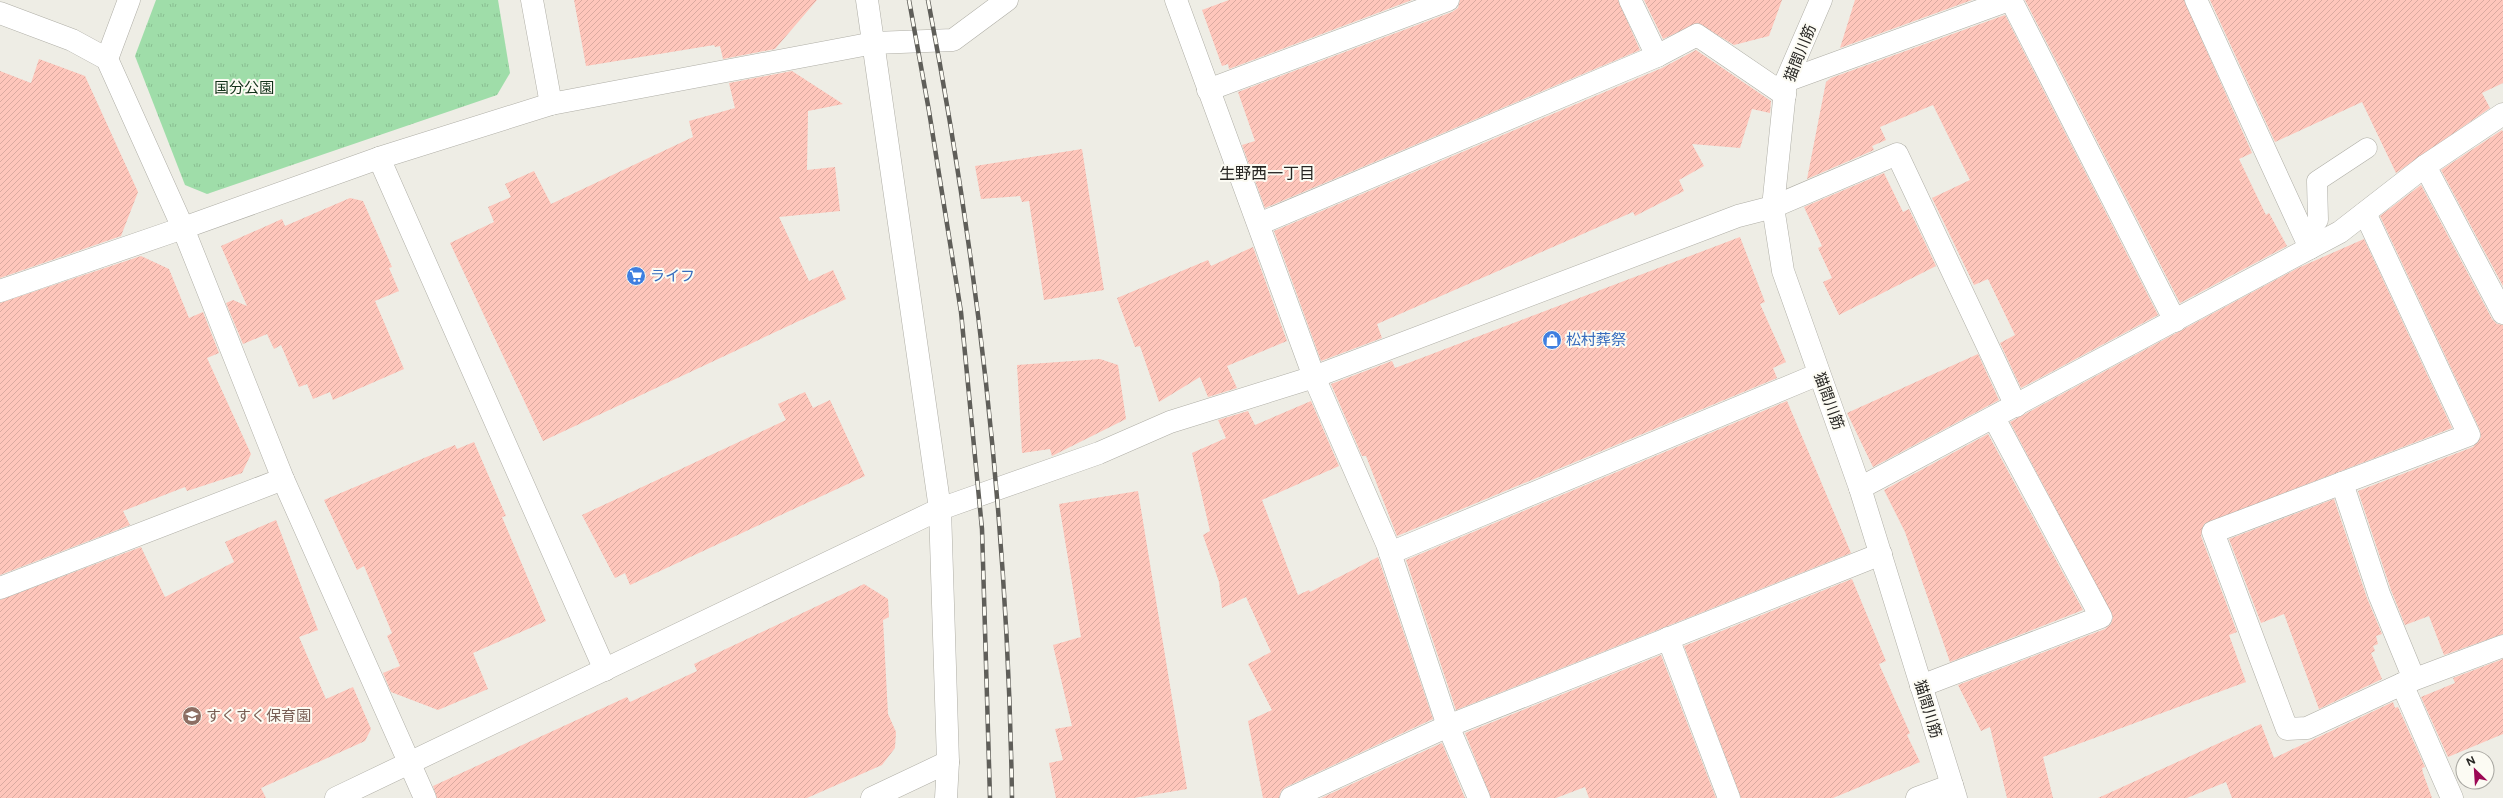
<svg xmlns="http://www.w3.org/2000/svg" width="2503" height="798" font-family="Figtree,'Noto Sans JP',sans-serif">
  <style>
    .park { fill: url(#park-tufts) }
    .building { fill: url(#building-hatch) }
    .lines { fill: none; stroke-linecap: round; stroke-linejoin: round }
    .service-casing { stroke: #afaea6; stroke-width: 21 }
    .minor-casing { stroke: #afaea6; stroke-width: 23 }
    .tertiary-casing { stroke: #afaea6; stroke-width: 23 }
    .service { stroke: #fff; stroke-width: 20 }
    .minor { stroke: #fff; stroke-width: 22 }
    .tertiary { stroke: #fff; stroke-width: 22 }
    .rail-casing { stroke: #5f5e59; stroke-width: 4.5 }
    .rail { stroke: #fcfbf3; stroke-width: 3; stroke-dasharray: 9; stroke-linecap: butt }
    .labels { text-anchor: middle; stroke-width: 4; stroke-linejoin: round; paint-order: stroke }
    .street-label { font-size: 15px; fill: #272623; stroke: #fcfbf3 }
    .park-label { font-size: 15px; fill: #123119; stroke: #fcfbf3 }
    .shop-label { font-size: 15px; fill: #366cbe; stroke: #fcfbf3; text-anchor: start }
    .education-label { font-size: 15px; fill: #785e54; stroke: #fcfbf3; text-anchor: start }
    .neighbourhood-label { font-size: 16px; fill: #272623; stroke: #fcfbf3 }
  </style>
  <defs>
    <pattern id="park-tufts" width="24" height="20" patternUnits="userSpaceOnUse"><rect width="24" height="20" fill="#9fdda9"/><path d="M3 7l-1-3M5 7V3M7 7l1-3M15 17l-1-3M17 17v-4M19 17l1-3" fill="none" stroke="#89be91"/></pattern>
    <pattern id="building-hatch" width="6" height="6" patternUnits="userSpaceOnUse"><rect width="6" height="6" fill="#fec6bb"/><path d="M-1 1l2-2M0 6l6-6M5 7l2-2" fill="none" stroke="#daaaa0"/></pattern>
  </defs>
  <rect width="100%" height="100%" fill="#eeede5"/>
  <polygon class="park" points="156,0 498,0 510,73 497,95 207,194 185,185 135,56"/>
  <g class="building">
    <polygon points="574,0 817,0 775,49 723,59 720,46 715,47 714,45 586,66"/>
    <polygon points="1229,0 1412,0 1229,69 1228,64 1222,66 1202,10"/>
    <polygon points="1460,0 1618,0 1640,50 1265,208 1242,145 1255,141 1238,92 1452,12 1458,8"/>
    <polygon points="1644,0 1782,0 1769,36 1734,45 1698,23 1663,39"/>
    <polygon points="1855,0 1972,0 1840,48"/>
    <polygon points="2025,0 2184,0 2252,153 2239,159 2266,215 2269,213 2287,246 2180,303"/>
    <polygon points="2210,0 2503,0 2503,83 2482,93 2490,108 2396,173 2362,102 2275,142"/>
    <polygon points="2005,15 2158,315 2021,388 2000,343 2015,335 1988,279 1974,285 1932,198 1970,180 1933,105 1880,127 1886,140 1872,146 1874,150 1807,179 1826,82 1831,78"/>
    <polygon points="1696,50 1771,101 1770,113 1752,109 1740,148 1692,144 1704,166 1679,180 1684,191 1635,216 1633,212 1377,324 1382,338 1321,361 1274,231 1662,68"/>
    <polygon points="39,59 85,76 138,192 121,236 0,278 0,71 31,83"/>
    <polygon points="792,71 843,104 808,111 807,170 835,167 840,211 779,217 809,281 833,270 846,299 543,441 450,243 494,222 488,207 511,197 505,184 534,171 551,204 693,137 689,121 735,108 729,83"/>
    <polygon points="2502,130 2503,132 2503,286 2441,170"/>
    <polygon points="1082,149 1104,290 1044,300 1029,201 1022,202 1020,196 981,199 975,166"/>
    <polygon points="1884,173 1903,212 1909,209 1936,266 1839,315 1823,282 1832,278 1818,248 1822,246 1804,207"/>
    <polygon points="2421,185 2492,319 2497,324 2503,325 2503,634 2444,655 2429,616 2405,625 2391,590 2358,491 2473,447 2481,437 2480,430 2380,216"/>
    <polygon points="350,198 363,201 392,267 389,268 399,291 375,301 404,369 333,400 330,392 313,399 307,384 299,387 281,345 274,349 267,334 243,344 226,303 233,300 247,306 221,246 282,219 285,226"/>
    <polygon points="1740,237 1765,302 1760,304 1786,362 1773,368 1777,378 1397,536 1366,456 1362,456 1331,384 1392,361 1395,368"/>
    <polygon points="2364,239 2452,428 2204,524 2201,536 2237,632 2229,635 2246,682 2043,757 2053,798 2007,798 1990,727 1981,731 1958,685 2105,629 2111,624 2113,617 2010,422 2298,268"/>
    <polygon points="1253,247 1287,341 1227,366 1237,388 1208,397 1200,377 1159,402 1140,346 1135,347 1117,298 1208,260 1211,266"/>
    <polygon points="141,256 169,269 189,318 203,312 219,353 207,358 251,454 242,473 187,491 185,487 123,511 130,525 0,575 0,303"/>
    <polygon points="1978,354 1999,400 1873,467 1847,413"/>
    <polygon points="1100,359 1118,365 1126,419 1052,456 1050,449 1022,453 1017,365"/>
    <polygon points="805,392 813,408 830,400 865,476 630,585 625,573 615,578 582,515 786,420 778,404"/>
    <polygon points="1311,401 1339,466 1262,500 1298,595 1309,590 1310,592 1378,557 1433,719 1286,787 1281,791 1279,798 1263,798 1248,721 1272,710 1248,664 1271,652 1246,597 1222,608 1219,582 1203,535 1210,531 1192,453 1226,438 1218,420 1248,411 1255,425"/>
    <polygon points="1787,401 1851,553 1456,710 1406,560"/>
    <polygon points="1988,434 2083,610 1950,662 1905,532 1884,490"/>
    <polygon points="474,442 506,516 502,517 546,621 473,653 488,689 438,710 391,692 383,673 400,666 387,636 392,633 364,566 357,570 324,500 455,445 457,449"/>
    <polygon points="1138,491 1187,789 1134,798 1056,798 1049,763 1063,760 1055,729 1072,726 1053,645 1081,637 1059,504"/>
    <polygon points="2334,499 2367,598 2382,634 2376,636 2378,644 2373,646 2375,651 2371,653 2382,679 2319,709 2284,614 2261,623 2229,539"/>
    <polygon points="276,520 318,630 299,637 326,699 353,687 371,729 365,741 261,788 266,798 0,798 0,600 141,547 165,597 234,562 225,542"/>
    <polygon points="1852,579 1886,661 1879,664 1910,733 1907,735 1920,762 1833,798 1741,798 1684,646"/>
    <polygon points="864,584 888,599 889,617 883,620 888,714 896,732 895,748 882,765 807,798 437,798 433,786 627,697 630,702 697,671 694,664"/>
    <polygon points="1661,655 1716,798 1589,798 1585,787 1556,798 1491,798 1465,733"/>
    <polygon points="2503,659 2503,734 2448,757 2421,697 2455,683 2453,678"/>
    <polygon points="2393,702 2395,708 2398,707 2425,767 2422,768 2423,773 2432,798 2232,798 2226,782 2187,798 2098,798 2261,724 2274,758"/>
    <polygon points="1442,743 1465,798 1321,798"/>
  </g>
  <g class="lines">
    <g class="service-casing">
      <polyline id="service" points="2305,238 2318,220 2317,181 2367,148"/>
    </g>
    <g class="minor-casing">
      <g id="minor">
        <polyline points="1176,0 1314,377 1387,544 1448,726 1479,798"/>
        <polyline points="1630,0 1657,56"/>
        <polyline points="1821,0 1786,81 1773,207 1783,271 1860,488 1956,798"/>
        <polyline points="2011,0 2175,321"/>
        <polyline points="2196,0 2310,248"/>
        <polyline points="874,43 953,40 1007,0"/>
        <polyline points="1786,81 2009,0"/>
        <polyline points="1208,90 1448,0"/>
        <polyline points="2425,166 2503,313"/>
        <polyline points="2365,213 2469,435 2213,532 2287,729 2307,728 2402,684"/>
        <polyline points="1259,224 1657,56 1697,35 1785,95"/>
        <polyline points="0,291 183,228"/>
        <polyline points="2342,483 2379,594 2414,679"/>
        <polyline points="1860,488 2340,232 2425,166 2503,114"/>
        <polyline points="940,509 1099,453 1170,422 1314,377 1738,216 1773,207 1897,154 2016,406"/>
        <polyline points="1390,553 1819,374"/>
        <polyline points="1668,638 1729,798"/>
        <polyline points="1921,686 2101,617 1994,418"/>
        <polyline points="1291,798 1448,726 1881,554"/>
        <polyline points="1917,798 1952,785"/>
        <polyline points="2452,798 2402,684 2503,646"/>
      </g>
    </g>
    <g class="tertiary-casing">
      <g id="tertiary">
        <polyline points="532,0 551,104"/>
        <polyline points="867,0 940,509 948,762 946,798"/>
        <polyline points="0,13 72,40 107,59 183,228 283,479 425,798"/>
        <polyline points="107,59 129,0"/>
        <polyline points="379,158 605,670"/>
        <polyline points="183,228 379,158 551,104 874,43"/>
        <polyline points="0,588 283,479"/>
        <polyline points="336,798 940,509"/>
        <polyline points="872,798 948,762"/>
      </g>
    </g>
    <use href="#service" class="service"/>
    <use href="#minor" class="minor"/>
    <use href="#tertiary" class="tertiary"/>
    <g class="rail-casing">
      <g id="rail">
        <polyline points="909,0 929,111 961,312 982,529 990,798"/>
        <path d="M928 0C979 265 1008 528 1012 798"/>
      </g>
    </g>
    <use href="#rail" class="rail"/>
  </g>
  <defs>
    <g id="supermarket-disc" transform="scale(1)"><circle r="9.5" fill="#3f7fe0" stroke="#fcfbf3"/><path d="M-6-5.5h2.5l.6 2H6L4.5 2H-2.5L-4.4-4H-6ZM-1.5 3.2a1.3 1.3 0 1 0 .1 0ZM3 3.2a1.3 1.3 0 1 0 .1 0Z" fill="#fff"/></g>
    <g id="shop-disc" transform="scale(1)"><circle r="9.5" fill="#3f7fe0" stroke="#fcfbf3"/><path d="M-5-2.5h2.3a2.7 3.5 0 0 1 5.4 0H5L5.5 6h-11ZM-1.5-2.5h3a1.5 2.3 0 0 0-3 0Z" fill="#fff"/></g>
    <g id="school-disc" transform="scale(1)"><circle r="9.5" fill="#8d6e63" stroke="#fcfbf3"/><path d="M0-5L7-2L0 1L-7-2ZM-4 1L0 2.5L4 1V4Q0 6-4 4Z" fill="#fff"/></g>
  </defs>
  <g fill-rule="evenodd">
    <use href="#supermarket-disc" x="636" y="276"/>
    <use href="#shop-disc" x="1552" y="340"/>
    <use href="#school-disc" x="192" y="716"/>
  </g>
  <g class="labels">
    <g class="street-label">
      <text transform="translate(1800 53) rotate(-68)" y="5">猫間川筋</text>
      <text transform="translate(1829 401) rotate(70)" y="5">猫間川筋</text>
      <text transform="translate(1928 709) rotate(73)" y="5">猫間川筋</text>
    </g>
    <g class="park-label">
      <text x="244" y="93">国分公園</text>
    </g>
    <g class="shop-label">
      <text x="650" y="281">ライフ</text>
      <text x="1566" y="345">松村葬祭</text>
    </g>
    <g class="education-label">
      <text x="206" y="721">すくすく保育園</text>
    </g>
    <g class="neighbourhood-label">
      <text x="1267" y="179">生野西一丁目</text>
    </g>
  </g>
  <g transform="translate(2475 770) rotate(335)"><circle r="19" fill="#fcfbf3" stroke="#a7a6a0"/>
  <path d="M0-3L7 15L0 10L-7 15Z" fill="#9c0854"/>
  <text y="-6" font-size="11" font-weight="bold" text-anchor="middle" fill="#272623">N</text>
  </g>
</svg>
